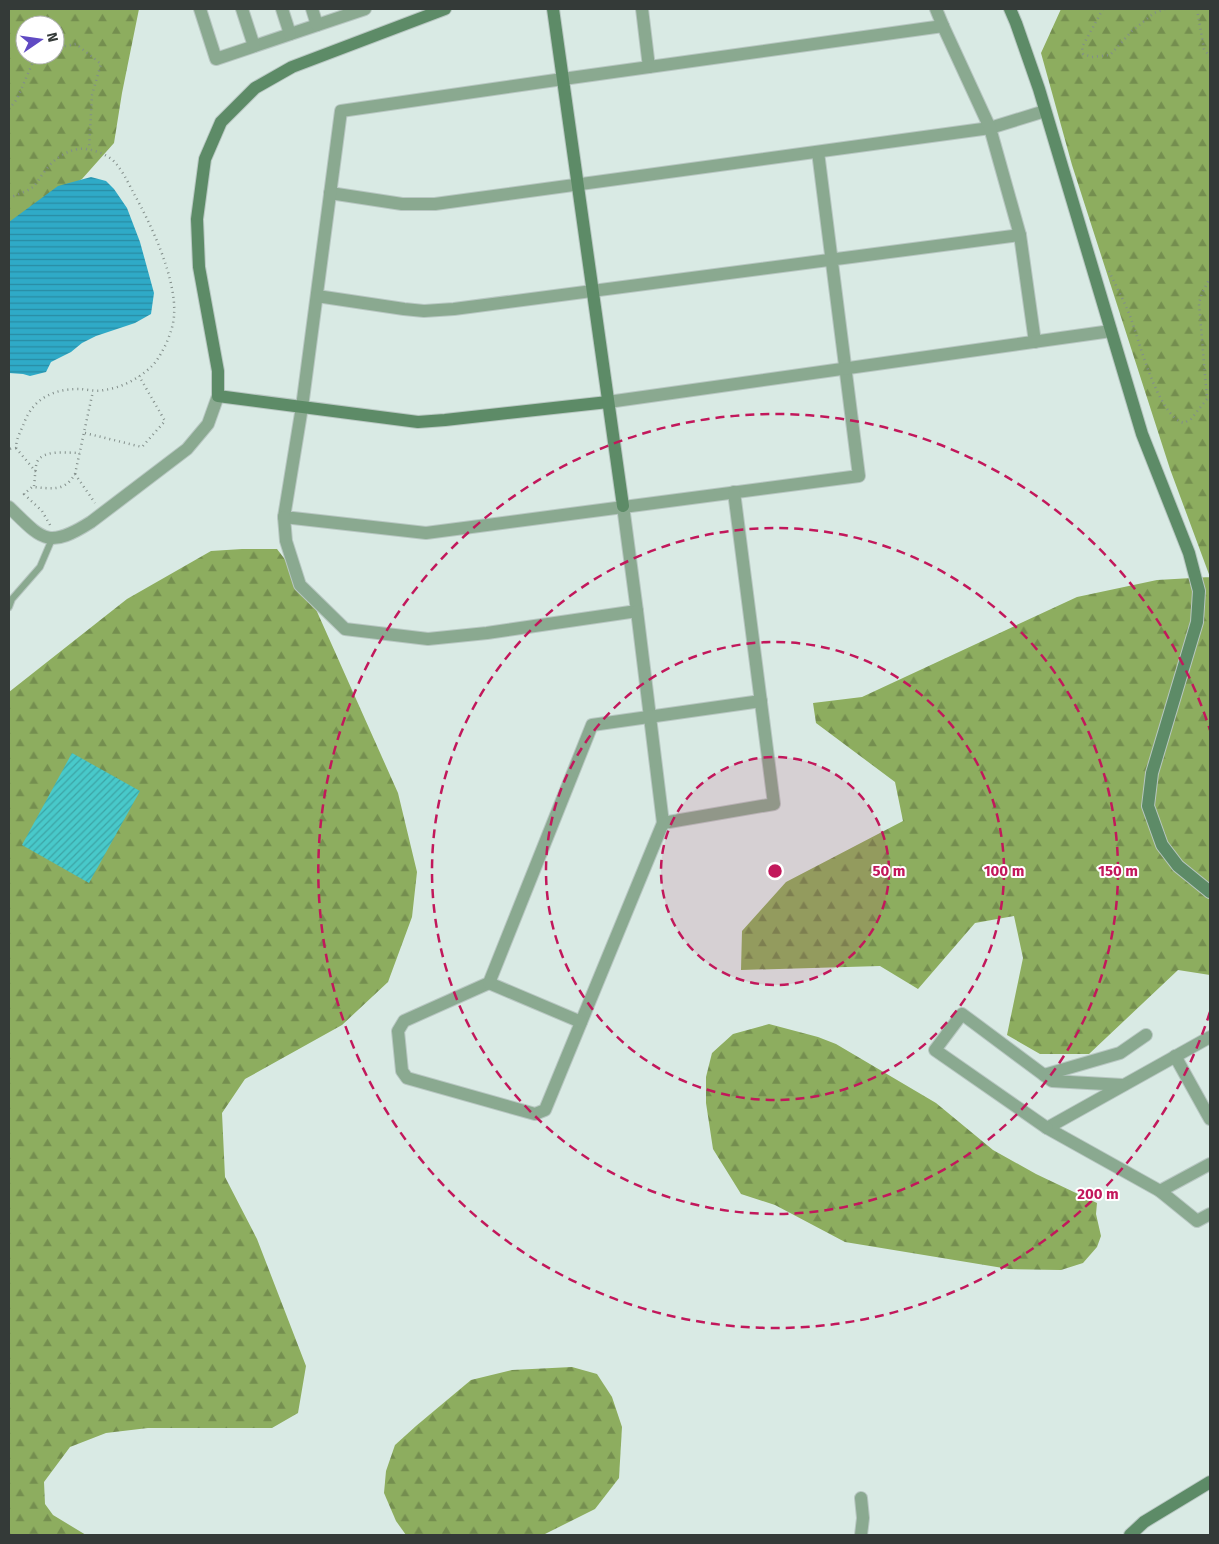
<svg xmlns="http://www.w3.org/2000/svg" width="1219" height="1544" font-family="'Fira Sans',sans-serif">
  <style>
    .forest { fill: url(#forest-firs); fill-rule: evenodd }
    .water { fill: url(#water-rules) }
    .building { fill: url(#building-hatch) }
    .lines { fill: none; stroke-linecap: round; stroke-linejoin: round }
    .lane-casing { stroke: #b8c7c2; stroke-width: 8 }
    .street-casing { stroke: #b8c7c2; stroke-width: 14 }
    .secondary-casing { stroke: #b8c7c2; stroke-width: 14 }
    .path { stroke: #828e8a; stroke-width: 2.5; stroke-dasharray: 1 4; stroke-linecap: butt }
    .lane { stroke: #8aa990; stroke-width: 6 }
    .street { stroke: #8aa990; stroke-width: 12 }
    .secondary { stroke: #5d8b67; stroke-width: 12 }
    .ring { fill: none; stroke: #c2185b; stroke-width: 2.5; stroke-dasharray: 9 6 }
    .centre { fill: #c2185b; stroke: #fff; stroke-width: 2.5 }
    .ring-label { font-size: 15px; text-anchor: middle; font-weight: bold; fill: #c2185b; stroke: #fff; stroke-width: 4; stroke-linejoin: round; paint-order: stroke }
  </style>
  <defs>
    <pattern id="forest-firs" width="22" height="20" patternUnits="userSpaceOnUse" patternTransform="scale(1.25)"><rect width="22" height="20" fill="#8dad5f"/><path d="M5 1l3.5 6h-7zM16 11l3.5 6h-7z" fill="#748e4f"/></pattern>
    <pattern id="water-rules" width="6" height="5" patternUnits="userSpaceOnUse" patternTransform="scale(1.25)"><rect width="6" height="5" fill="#2faac7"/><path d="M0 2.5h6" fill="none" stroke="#298ba3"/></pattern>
    <pattern id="building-hatch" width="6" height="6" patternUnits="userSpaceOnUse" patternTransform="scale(1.25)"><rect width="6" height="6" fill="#48c9ca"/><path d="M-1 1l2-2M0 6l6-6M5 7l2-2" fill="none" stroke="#3da4a5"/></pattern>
  </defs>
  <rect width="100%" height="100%" fill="#d9eae4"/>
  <g class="forest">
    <path d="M9 9H139L122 93 114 143 82 179 33 208 9 242ZM25 25H55V55H25Z"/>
    <polygon points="1061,9 1210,9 1210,975 1178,970 1089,1054 1040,1054 1007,1035 1023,958 1014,916 975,923 918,989 880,966 741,970 742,931 786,882 903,821 895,782 816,723 813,703 862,697 1077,597 1157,580 1210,577 1170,469 1072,165 1041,53"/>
    <polygon points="242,549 277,549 306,587 398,793 417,872 412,917 388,982 342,1025 245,1079 222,1113 225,1177 257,1239 306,1366 298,1413 272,1428 148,1428 106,1433 70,1447 44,1482 45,1504 53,1515 86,1535 9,1535 9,692 127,599 211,551"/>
    <polygon points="769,1024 818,1037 836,1044 936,1103 993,1150 1036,1174 1097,1203 1096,1214 1101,1236 1097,1247 1083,1263 1061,1270 1009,1269 845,1242 775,1205 741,1194 713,1149 706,1103 706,1077 712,1053 733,1034"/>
    <polygon points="572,1367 597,1374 612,1397 622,1427 619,1478 595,1509 543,1535 406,1535 396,1521 384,1493 386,1471 395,1445 416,1426 471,1380 512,1370"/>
  </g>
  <polygon class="water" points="91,177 106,181 114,189 127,208 140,242 154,293 151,314 135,323 96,336 82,343 71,352 51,362 46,372 30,376 23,374 9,373 9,222 58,186"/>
  <polygon class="building" points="72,753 140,791 89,883 22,845"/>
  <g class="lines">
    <g class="lane-casing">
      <polyline id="lane" points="9,607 12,599 40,567 52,539"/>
    </g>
    <g class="street-casing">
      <g id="street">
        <polyline points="200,9 216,59 365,9"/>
        <polyline points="242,9 254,46"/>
        <polyline points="282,9 290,34"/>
        <polyline points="312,9 317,25"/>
        <polyline points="642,9 649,67"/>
        <polyline points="936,9 943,26"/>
        <polyline points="330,193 402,204 435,204 990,128 1045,111"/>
        <polyline points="1020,235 1035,342"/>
        <path d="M317 296 404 309 424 311 454 309 1020 235 990 128 943 26 563 79 341 111 302 407 284 517 426 533 859 476C845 368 831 260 818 152"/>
        <polyline points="608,402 1111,331"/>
        <path d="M9 507C42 539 47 550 91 522L187 449 208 424 218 396"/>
        <polyline points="284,517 286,541 300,585 345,629 428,639 487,633 637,611 623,506"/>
        <polyline points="637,611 663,823 774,804 734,492"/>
        <polyline points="663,823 545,1110 535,1114 407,1078 402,1071 398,1031 404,1021 489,983 592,725 761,701"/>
        <polyline points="489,983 581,1022"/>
        <polyline points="1210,1037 1047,1128 1160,1191 1210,1164"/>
        <polyline points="1175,1056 1210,1119"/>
        <polyline points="1044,1075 1120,1053 1146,1035"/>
        <polyline points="1047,1128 935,1050 962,1014 1052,1081 1123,1085"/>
        <polyline points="1160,1191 1197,1221 1210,1214"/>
        <polyline points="861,1498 863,1518 861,1535"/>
      </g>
    </g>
    <g class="secondary-casing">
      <g id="secondary">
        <polyline points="445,9 292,67 255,88 221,122 205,159 197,219 199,267 218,371 218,396 418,422 445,420 608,402"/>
        <polyline points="553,9 623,506"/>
        <polyline points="1010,9 1016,23 1039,89 1142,434 1189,553 1199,591 1197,622 1152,773 1148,806 1162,845 1178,866 1210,892"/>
        <polyline points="1130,1535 1144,1522 1210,1482"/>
      </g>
    </g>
    <g class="path">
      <polyline points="1103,9 1082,47 1083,54 1092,57 1110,55 1132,31 1154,13 1165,9"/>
      <polyline points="1197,9 1204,49 1210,57"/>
      <polyline points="55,48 76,44 101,64 92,95 89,149"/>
      <polyline points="9,109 17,99 36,55"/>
      <path d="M9 198C16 195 26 192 33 187 36 184 39 179 42 175 51 162 62 152 78 149 89 148 101 152 110 158 119 164 128 182 133 192 151 224 177 279 174 316 173 332 162 356 151 367 138 379 121 388 104 390 95 392 86 389 78 389 53 389 33 399 24 423 21 431 16 439 16 448L9 449"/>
      <path d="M1109 271C1116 286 1124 301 1130 316 1139 340 1158 417 1184 423L1191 419 1207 399 1199 303 1202 293 1210 278"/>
      <polyline points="85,433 142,447 165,421 139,376"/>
      <polyline points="16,448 36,472"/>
      <polyline points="75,474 95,503"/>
      <path d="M34 486C35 480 35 467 37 462 43 449 69 453 80 453"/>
      <path d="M50 525 42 511 24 494 32 487C50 488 64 493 75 474L93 391"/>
    </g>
    <use href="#lane" class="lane"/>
    <use href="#street" class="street"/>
    <use href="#secondary" class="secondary"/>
  </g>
  <circle cx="775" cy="871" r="114" fill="#c2185b" fill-opacity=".12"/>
  <g class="ring">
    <circle cx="775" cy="871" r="114"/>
    <circle cx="775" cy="871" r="229"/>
    <circle cx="775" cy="871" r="343"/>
    <path d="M1210 1012A457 457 0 1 1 1210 730"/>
  </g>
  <circle cx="775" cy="871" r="8" class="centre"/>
  <g class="ring-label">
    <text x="889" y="876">50 m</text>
    <text x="1004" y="876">100 m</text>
    <text x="1118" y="876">150 m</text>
    <text x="1098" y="1199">200 m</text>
  </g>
  <rect width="1219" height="1544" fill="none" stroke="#343a38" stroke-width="20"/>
  <g transform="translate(40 40) rotate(77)"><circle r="24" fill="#ffffff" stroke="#aeb0af"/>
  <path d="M0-4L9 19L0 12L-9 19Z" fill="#604ac3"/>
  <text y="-8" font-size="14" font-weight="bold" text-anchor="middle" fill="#343a38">N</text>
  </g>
</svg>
